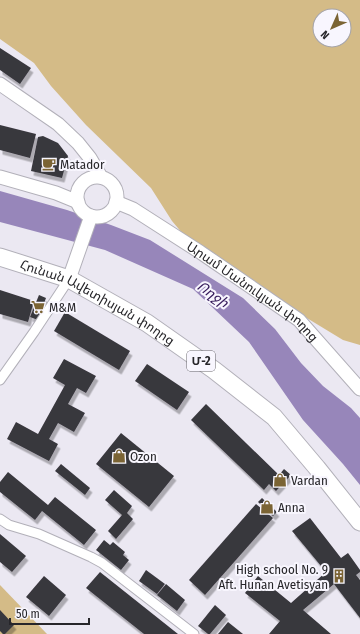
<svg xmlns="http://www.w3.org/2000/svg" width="360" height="634" font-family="'Fira Sans Condensed','Noto Sans Armenian',sans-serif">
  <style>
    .green { fill: #d4bb87; fill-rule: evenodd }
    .water { fill: #9786ba }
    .building { fill: #39373e; filter: url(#shadow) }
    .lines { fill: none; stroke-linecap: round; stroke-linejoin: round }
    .street-casing { stroke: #b2b0b9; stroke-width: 11 }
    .secondary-casing { stroke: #b2b0b9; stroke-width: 15 }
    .highway-casing { stroke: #b2b0b9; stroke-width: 19 }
    .street { stroke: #fff; stroke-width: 9 }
    .secondary { stroke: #fff; stroke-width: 13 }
    .highway { stroke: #fff; stroke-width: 17 }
    .labels { text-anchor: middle; stroke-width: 4; stroke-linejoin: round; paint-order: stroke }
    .shield { fill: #f8f6fe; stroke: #66646a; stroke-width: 1 }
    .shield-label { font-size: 12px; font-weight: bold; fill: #27262a }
    .poi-label { font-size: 13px; fill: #27262a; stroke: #f8f6fe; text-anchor: start }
    .street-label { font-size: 13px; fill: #27262a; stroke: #f8f6fe }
    .water-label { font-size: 14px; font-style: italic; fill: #351a5a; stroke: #f8f6fe }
  </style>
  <defs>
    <filter id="shadow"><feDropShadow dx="2.5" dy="4.5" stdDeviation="0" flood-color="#0004"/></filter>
  </defs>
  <rect width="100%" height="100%" fill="#ebe8f2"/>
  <g class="green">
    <path d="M0 0H360V345L343 340 264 292 189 241 172 221 151 188 86 125 51 86 34 63 0 39ZM320 16H344V40H320Z"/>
    <polygon points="0,585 47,634 0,634"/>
  </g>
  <polygon class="water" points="0,191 67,210 111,225 150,240 243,298 275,329 301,363 323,386 351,408 360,418 360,485 343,464 303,420 249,342 193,289 105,250 0,222"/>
  <g class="building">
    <polygon points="0,48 31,68 20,84 0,70"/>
    <polygon points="0,125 36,134 30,158 0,150"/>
    <polygon points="43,136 58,143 68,156 62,178 31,171 38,137"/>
    <polygon points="0,290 34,301 28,322 0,314"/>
    <polygon points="39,295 46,298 38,320 30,317"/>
    <polygon points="65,312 130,351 119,370 54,331"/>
    <polygon points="64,359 96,376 86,393 77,388 68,404 85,413 74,432 58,423 49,439 58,444 49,461 7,439 16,422 38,434 65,385 53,378"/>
    <polygon points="147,364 189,392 177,410 135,381"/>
    <polygon points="206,404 279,475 284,469 291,475 276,491 269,484 264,490 191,420"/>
    <polygon points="121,433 174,476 149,507 96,464"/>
    <polygon points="61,464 90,488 85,495 55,471"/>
    <polygon points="8,472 48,505 55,497 96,530 84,545 42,511 35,520 0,492 0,482"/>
    <polygon points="114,490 132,506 127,513 133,519 116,539 108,531 122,515 105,500"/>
    <polygon points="262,498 277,512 273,516 258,502"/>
    <polygon points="256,504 273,518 205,595 189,580"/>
    <polygon points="310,518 341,558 348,553 360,570 360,572 356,575 360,580 360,618 334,584 303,610 331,634 269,634 280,621 245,593 258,576 291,603 326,572 292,531"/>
    <polygon points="0,534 26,556 12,572 0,562"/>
    <polygon points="104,540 110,545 113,542 125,552 123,555 129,560 121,570 96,550"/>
    <polygon points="146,570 165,584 157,594 139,581"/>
    <polygon points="100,572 178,634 144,634 86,588"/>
    <polygon points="44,576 66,595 49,616 26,597"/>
    <polygon points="166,584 185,600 177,611 157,595"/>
    <polygon points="215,605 226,615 210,634 208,634 198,626"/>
    <polygon points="0,610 14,625 5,634 3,634 0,631"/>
    <polygon points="228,622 243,634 218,634"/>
  </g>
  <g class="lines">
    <g class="street-casing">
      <g id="street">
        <polyline points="0,380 34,332 69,279"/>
        <polyline points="0,519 9,525 39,534 91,557 102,563 194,634"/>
      </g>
    </g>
    <g class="secondary-casing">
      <g id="secondary">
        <polyline points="0,84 58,124 78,143 90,158 101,177"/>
        <polyline points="0,177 56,193 78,202"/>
        <circle cx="97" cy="197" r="20"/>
        <path id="s1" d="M116 202 133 209 200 252 299 320 360 389"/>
        <polyline points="69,279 91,216"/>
      </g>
    </g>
    <g class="highway-casing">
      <g id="highway">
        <path id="s2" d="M0 257 69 279 147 323 214 370 274 417 317 468 360 522"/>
      </g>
    </g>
    <use href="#street" class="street"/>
    <use href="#secondary" class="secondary"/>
    <use href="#highway" class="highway"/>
  </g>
  <defs>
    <g id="cafe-bare" transform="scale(1.08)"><path d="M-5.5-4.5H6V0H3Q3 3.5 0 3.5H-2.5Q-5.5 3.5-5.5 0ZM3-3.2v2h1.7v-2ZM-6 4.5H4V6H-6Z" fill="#7b6434" stroke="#f8f6fe" stroke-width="2.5" paint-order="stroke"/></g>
    <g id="supermarket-bare" transform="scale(1.08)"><path d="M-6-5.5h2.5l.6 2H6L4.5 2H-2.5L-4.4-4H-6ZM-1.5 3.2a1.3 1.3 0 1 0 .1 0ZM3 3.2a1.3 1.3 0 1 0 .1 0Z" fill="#7b6434" stroke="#f8f6fe" stroke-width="2.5" paint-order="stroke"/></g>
    <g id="shop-bare" transform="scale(1.08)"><path d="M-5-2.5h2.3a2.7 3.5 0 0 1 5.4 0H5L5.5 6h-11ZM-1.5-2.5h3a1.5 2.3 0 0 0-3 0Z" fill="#7b6434" stroke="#f8f6fe" stroke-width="2.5" paint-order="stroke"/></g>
    <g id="building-bare" transform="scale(1.08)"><path d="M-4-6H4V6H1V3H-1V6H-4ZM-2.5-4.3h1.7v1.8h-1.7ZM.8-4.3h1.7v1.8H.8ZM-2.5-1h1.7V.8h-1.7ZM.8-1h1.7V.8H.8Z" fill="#7b6434" stroke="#f8f6fe" stroke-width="2.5" paint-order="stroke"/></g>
  </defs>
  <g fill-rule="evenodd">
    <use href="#cafe-bare" x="49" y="164"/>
    <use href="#supermarket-bare" x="38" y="307"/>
    <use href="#shop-bare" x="119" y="456"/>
    <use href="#shop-bare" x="280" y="480"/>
    <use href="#shop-bare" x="267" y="507"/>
    <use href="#building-bare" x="339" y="576"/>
  </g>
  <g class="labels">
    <rect class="shield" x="187" y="351" width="28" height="20" rx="3"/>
    <g class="shield-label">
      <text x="201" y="365">Մ-2</text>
    </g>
    <g class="poi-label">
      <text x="60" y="169">Matador</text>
      <text x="49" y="312">M&amp;M</text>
      <text x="130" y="461">Ozon</text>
      <text x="291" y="485">Vardan</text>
      <text x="278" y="512">Anna</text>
      <text x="328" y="574" text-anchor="end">High school No. 9<tspan x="328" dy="15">Aft. Hunan Avetisyan</tspan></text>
    </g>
    <g class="street-label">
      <text dy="5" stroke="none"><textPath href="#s1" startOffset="164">Արամ Մանուկյան փողոց</textPath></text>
      <text dy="5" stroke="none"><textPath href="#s2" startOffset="108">Հունան Ավետիսյան փողոց</textPath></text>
    </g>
    <g class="water-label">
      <text transform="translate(213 294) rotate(35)" y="5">Ողջի</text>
    </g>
  </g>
  <g transform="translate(332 28) rotate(225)"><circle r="19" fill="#f8f6fe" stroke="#a4a3a9"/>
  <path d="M0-3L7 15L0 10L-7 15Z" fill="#7b6434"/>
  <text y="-6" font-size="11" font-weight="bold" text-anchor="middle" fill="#27262a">N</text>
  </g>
  <path d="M10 618v6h79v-6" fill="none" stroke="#27262a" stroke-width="2"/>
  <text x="16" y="618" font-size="12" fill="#27262a" stroke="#f8f6fe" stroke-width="3" paint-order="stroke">50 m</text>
</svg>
